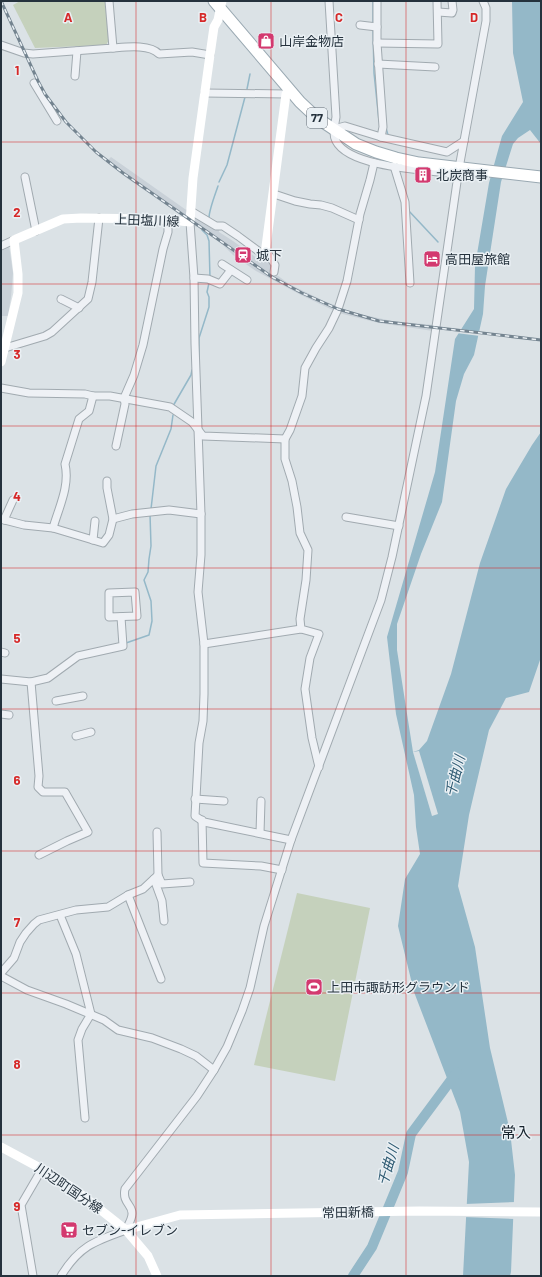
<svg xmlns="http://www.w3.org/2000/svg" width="542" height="1277" font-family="Barlow,'Noto Sans JP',sans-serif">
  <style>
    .built { fill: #c9d1d8 }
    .green { fill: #c5d1bc }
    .water { fill: #94b8c8 }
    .pier { fill: #dbe2e6 }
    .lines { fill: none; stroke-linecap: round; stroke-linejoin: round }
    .stream { stroke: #94b8c8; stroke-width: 1.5 }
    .river { stroke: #94b8c8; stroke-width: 10 }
    .street-casing { stroke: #a1aab0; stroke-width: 9 }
    .primary-casing { stroke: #9aa9b2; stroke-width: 13 }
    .street { stroke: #eef1f5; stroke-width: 7 }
    .secondary { stroke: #fff; stroke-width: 9 }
    .primary { stroke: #fff; stroke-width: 11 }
    .rail-casing { stroke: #748490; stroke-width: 3 }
    .rail { stroke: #eaf0f4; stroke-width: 1.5; stroke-dasharray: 4.5; stroke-linecap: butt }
    .grid { fill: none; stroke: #d62828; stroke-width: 1; stroke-opacity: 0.55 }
    .labels { text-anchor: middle; stroke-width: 3; stroke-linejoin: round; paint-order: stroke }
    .shield { fill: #eaf0f4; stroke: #606b74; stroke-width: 1 }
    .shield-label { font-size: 12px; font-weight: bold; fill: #25323d }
    .poi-label { font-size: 13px; fill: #25323d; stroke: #eaf0f4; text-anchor: start }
    .street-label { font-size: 13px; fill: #25323d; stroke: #eaf0f4 }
    .water-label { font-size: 14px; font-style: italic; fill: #2e5a72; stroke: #eaf0f4 }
    .quarter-label { font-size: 15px; fill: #17232d; stroke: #eaf0f4 }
    .grid-label { font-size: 13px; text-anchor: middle; font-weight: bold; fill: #d62828; stroke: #eaf0f4; stroke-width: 3; stroke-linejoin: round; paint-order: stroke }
  </style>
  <rect width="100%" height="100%" fill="#dbe2e6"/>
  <g class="built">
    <polygon points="111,157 199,219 219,230 219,232 233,241 261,261 263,257 269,256 273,272 289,284 324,301 355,313 392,321 434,325 433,331 379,323 339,313 301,295 256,271 233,255 222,244 199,227 192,226 192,222 128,179 106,162"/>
    <polygon points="9,245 13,273 11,297 8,316 1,316 1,249"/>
  </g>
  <g class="green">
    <polygon points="20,1 106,1 109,40 106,45 35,48 13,5"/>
    <polygon points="297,893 370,908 335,1081 254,1065"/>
  </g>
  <polygon class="water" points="512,1 541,1 541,144 530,130 518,138 513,144 501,182 485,286 483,314 474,355 464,374 456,401 442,502 421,554 397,624 397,650 413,752 419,750 427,741 451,674 480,563 506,489 532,445 541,432 541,657 529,692 506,698 489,730 469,815 458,886 475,947 490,1048 510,1131 515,1175 511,1272 510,1276 463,1276 469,1162 460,1112 414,992 398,926 405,879 420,854 416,827 414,795 396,714 387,637 435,472 455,339 474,309 475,266 489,183 502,136 523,102 513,53"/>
  <g class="pier">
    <polygon points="459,329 481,332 480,336 456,333"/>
    <polygon points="419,751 438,814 432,816 413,752"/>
    <polygon points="516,1202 515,1219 464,1217 465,1204"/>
  </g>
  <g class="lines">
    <g class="stream">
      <polyline points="373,25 373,1"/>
      <polyline points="373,29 374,73 379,121"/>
      <polyline points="247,89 250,74"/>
      <polyline points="386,128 388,135"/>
      <polyline points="219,182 227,165 245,97"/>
      <polyline points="408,210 438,242"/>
      <path d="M209 218C209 210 215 195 218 186"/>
      <polyline points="202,230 207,235 209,241 210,278"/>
      <polyline points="199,361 199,338 209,307 209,297 207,292 209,283"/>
      <polyline points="173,406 191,375 192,370"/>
      <polyline points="151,509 156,466 171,429 173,415"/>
      <polyline points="126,643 149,635 152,621 151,601 144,580 148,572 149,559 151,546 150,514"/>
    </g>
    <polyline class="river" points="353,1276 372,1247 403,1172 411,1134 457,1072"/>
    <g class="street-casing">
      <g id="street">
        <path d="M329 1 336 117C335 124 332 134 336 141 349 167 423 170 449 173L458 176"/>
        <polyline points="377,1 377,43 383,127 381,137"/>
        <polyline points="438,12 452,13 453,10 452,1"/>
        <polyline points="360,25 377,27"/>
        <polyline points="377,43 438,44 437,1"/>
        <polyline points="1,45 24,53 33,54 113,48 109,1"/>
        <path d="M113 48C126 47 150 44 159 54L192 52 210 55"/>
        <polyline points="378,64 435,67"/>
        <polyline points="75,76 77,51"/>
        <polyline points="34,83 57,121"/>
        <polyline points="205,93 286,94 290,91"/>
        <polyline points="334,129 345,126 381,137 447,152 464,141"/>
        <polyline points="394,166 405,202 410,283"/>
        <polyline points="25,177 36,231"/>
        <polyline points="274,194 295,201 310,204 321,205 332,208 359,220"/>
        <polyline points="191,211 216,226 223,226 238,236 261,253 269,255 275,265 274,272"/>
        <polyline points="190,222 194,278 195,344 201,514 201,555 198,592 204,644 204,694 203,721 199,743 195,816 204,822 291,840"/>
        <polyline points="1,246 14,240"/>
        <polyline points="222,264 247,280"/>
        <polyline points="194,278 208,279 220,284 231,270"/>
        <polyline points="61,299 79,308"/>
        <polyline points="5,348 45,336 52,332 88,299 92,282 99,218"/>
        <polyline points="1,388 29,393 85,394 93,396 110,396 170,407 192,422 203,436 285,439"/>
        <polyline points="116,446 125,404 124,398 134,375 143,345 163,249 168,232 168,220"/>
        <polyline points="346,517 399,526"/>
        <polyline points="1,519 24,525 53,528 103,543 109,535 113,519 107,488 107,481"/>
        <polyline points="113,519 132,514 169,510 201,514"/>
        <polyline points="4,520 13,500"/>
        <path d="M53 528C59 507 70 486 65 464L79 419 89 411 93 396"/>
        <polyline points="93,540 95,521"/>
        <polygon points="135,592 137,616 109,617 109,593"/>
        <polyline points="204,644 301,629"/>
        <polyline points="1,652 5,653"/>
        <polyline points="1,679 31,682 48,678 78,656 123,646 121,617"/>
        <polyline points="31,682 39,776 38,787 43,792 65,792 88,832 67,841 39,855"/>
        <polyline points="56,701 83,696"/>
        <polyline points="1,714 9,715"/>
        <polyline points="76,736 91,732"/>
        <polyline points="319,767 312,738 305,689 310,658 319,634 301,629 300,619 306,580 308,550 300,533 297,507 292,481 285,459 285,439 290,430 302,396 305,368 316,348 329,328 338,309 347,281 360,214 370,180 374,163"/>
        <polyline points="195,799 224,801"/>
        <polyline points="202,820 203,863 261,866 282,870"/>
        <polyline points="260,833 261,801"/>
        <polyline points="158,875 162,884 190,882"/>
        <polyline points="154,879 162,901 164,921"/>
        <polyline points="128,895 161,979"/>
        <polyline points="60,915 76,954 91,1014 82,1029 78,1040 85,1118"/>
        <polyline points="1,973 14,958 20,942 26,933 34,924 39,920 76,910 108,907 128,895 143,889 158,875 157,832"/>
        <polyline points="1,976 27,990 66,1004 104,1020 118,1030 152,1038 181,1049 196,1056 214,1070"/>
        <polyline points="33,1276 21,1205 42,1169"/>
        <path d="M61 1276C79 1246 95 1241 126 1230 128 1225 132 1219 132 1214 133 1205 122 1203 125 1189L197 1096 214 1070 227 1047 242 1011 250 988 264 926 291 840 381 600 392 557 426 396 459 168 486 21V8L483 1"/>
      </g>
    </g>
    <g class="primary-casing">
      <polyline id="primary" points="214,1 300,102 317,118 356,144 376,152 396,158 419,163 541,177"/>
    </g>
    <use href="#street" class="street"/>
    <g class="secondary">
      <polyline points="265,254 286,94"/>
      <polyline points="1,362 18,293 18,274 14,240 63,219 81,218 159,219 190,222 193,178 210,55 214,27 218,20 222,1"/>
      <polyline points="1,1147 42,1169 73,1188 126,1230 148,1256 157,1276"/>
      <polyline points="126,1230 180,1215 419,1211 541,1212"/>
    </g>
    <use href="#primary" class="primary"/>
    <g class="rail-casing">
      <polyline id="rail" points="1,1 38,81 45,94 66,122 96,152 123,173 272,277 302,293 338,309 379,321 541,340"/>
    </g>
    <use href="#rail" class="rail"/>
  </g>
  <path class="grid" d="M136 1V1276M271 1V1276M406 1V1276M1 142H541M1 284H541M1 426H541M1 568H541M1 709H541M1 851H541M1 993H541M1 1135H541"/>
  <defs>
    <g id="shop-square" transform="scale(0.9)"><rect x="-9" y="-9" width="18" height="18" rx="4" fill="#d3396f" stroke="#eaf0f4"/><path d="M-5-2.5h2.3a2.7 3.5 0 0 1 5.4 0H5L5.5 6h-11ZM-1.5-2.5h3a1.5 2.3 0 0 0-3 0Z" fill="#fff"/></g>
    <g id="building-square" transform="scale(0.9)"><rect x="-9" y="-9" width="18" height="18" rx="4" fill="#d3396f" stroke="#eaf0f4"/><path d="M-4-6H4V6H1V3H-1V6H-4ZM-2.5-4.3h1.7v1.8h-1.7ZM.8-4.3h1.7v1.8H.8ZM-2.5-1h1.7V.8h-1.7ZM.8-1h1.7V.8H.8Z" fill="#fff"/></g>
    <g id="station-square" transform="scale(0.9)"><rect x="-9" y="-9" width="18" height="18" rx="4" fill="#d3396f" stroke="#eaf0f4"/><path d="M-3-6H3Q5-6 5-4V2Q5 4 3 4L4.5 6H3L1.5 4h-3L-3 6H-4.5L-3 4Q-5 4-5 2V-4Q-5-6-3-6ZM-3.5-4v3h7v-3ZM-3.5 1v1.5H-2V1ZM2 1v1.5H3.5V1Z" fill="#fff"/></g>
    <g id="hotel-square" transform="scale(0.9)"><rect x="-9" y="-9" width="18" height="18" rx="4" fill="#d3396f" stroke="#eaf0f4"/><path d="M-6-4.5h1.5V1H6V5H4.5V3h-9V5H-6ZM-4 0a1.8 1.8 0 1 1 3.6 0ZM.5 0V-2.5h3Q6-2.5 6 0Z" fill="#fff"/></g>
    <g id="stadium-square" transform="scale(0.9)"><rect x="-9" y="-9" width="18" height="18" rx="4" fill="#d3396f" stroke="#eaf0f4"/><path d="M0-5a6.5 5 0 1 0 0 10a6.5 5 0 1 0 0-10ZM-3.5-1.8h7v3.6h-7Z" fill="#fff"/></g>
    <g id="supermarket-square" transform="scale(0.9)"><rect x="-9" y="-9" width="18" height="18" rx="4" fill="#d3396f" stroke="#eaf0f4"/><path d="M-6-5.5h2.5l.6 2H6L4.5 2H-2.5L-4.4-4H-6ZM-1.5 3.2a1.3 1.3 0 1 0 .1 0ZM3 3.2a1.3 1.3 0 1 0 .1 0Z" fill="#fff"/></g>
  </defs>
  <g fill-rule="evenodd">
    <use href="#shop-square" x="266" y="41"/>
    <use href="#building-square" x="423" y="175"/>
    <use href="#station-square" x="243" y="255"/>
    <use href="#hotel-square" x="432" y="259"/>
    <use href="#stadium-square" x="314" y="987"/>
    <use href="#supermarket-square" x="69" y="1230"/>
  </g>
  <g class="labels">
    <rect class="shield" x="307" y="108" width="20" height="20" rx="3"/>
    <g class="shield-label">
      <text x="317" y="122">77</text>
    </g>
    <g class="poi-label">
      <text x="279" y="46">山岸金物店</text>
      <text x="436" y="180">北炭商事</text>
      <text x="256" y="260">城下</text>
      <text x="445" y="264">高田屋旅館</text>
      <text x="327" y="992">上田市諏訪形グラウンド</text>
      <text x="82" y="1235">セブン-イレブン</text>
    </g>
    <g class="street-label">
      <text transform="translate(147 220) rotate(2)" y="5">上田塩川線</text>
      <text transform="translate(69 1188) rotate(34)" y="5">川辺町国分線</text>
      <text transform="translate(348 1212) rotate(-1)" y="5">常田新橋</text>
    </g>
    <g class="water-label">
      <text transform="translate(455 776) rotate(-76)" y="5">千曲川</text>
      <text transform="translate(388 1165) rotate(-73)" y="5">千曲川</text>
    </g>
    <g class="quarter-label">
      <text x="516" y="1138">常入</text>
    </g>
  </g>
  <g class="grid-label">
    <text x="68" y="22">A</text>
    <text x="203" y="22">B</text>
    <text x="339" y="22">C</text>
    <text x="474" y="22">D</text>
    <text x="17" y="75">1</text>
    <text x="17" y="217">2</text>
    <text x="17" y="359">3</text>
    <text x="17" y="501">4</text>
    <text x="17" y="643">5</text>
    <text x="17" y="785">6</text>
    <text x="17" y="927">7</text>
    <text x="17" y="1069">8</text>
    <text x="17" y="1211">9</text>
  </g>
  <rect width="542" height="1277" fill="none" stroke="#25323d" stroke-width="4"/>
</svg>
